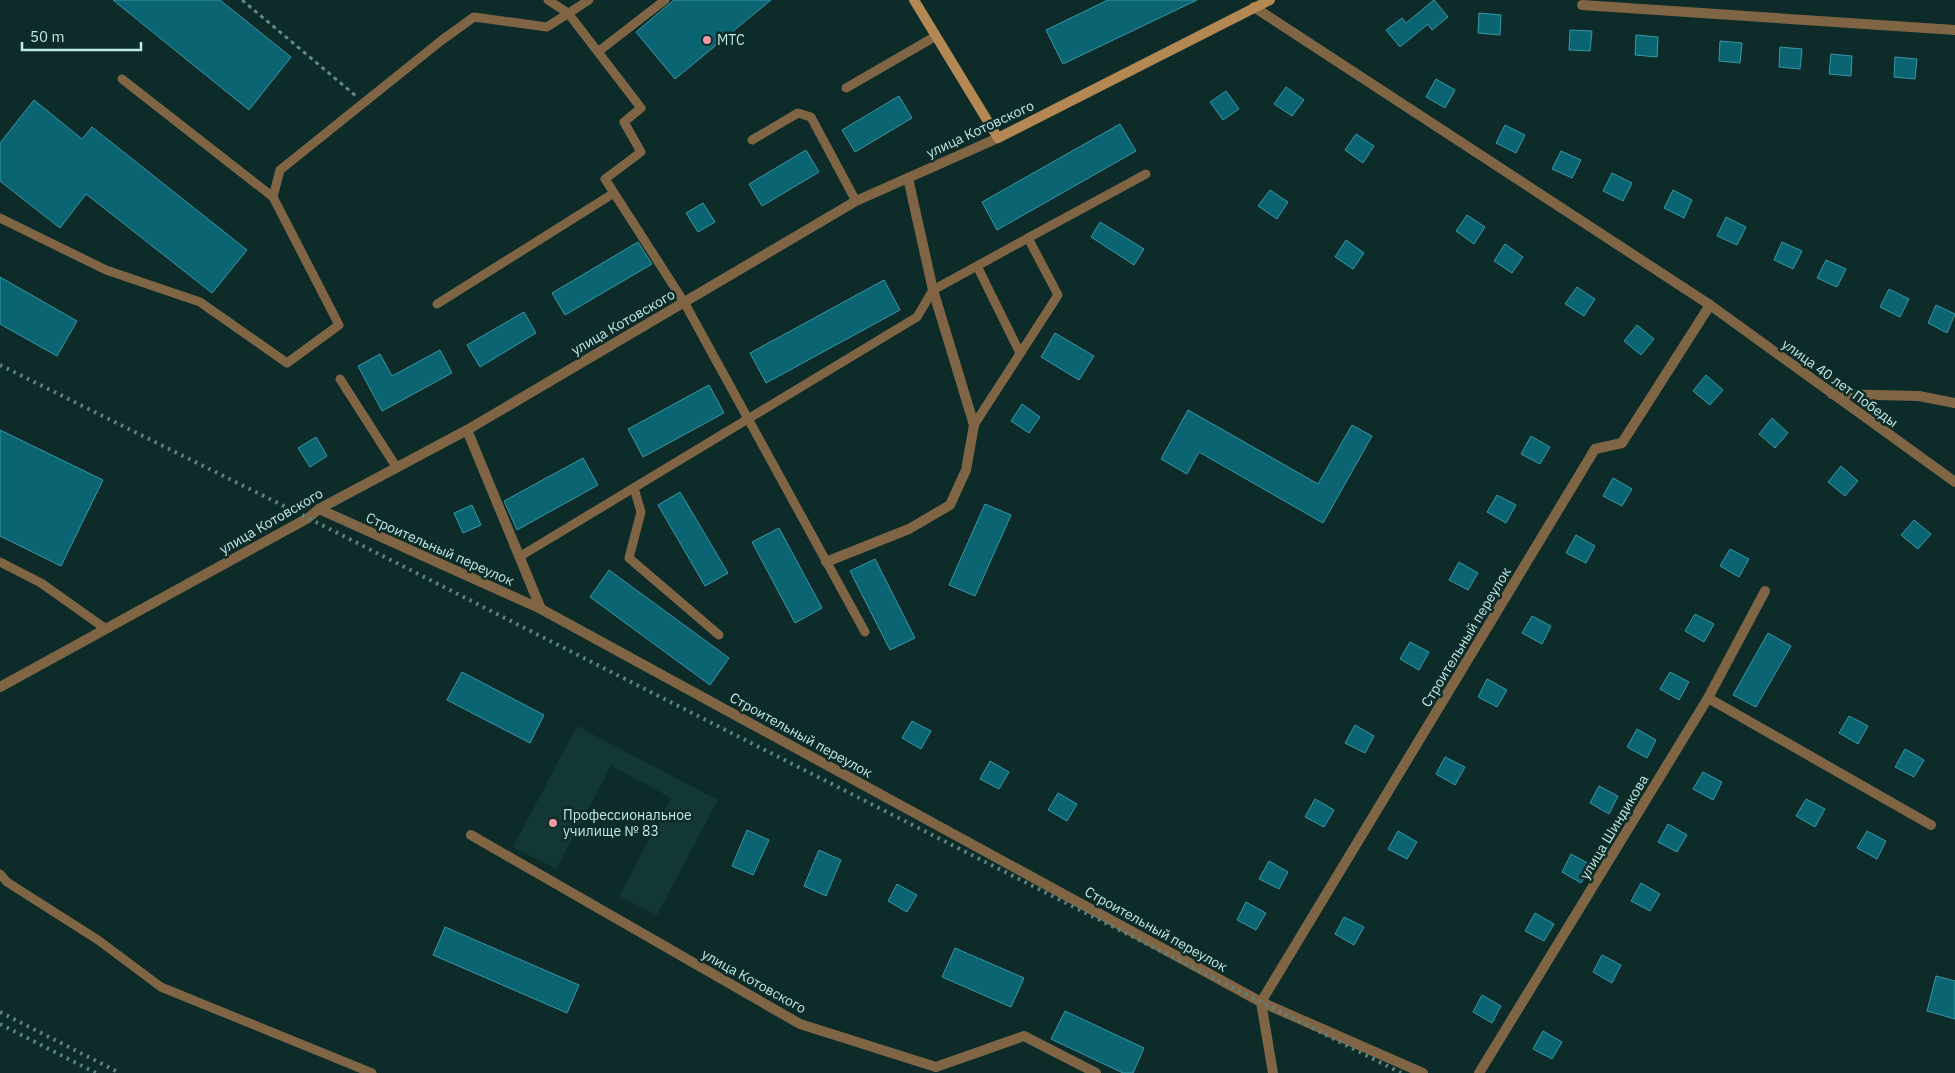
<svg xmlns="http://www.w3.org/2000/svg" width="1955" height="1073" font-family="'IBM Plex Sans',sans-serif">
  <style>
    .built { fill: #133735 }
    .building { fill: #0b6471; stroke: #3898a7 }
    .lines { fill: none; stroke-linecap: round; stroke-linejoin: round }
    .path { stroke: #648986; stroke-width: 3; stroke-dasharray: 4 4; stroke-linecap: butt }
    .service { stroke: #806545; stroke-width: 9 }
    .minor { stroke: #806545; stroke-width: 10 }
    .secondary { stroke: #b48853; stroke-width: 10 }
    .rail { stroke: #5e8280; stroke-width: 4; stroke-dasharray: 2.5 5; stroke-linecap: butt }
    .poi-dot { fill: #f39aa7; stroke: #0c2b29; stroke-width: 2 }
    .labels { text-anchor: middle; stroke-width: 5; stroke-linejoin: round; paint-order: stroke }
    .poi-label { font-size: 14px; fill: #bee9e6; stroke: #0c2b29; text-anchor: start }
    .street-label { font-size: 14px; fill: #bee9e6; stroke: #0c2b29 }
  </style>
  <rect width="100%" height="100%" fill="#0c2b29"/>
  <polygon class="built" points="577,726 718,800 657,915 619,896 671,798 611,766 556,869 513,847"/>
  <g class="building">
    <polygon points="113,0 220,0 291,57 249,110"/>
    <polygon points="674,0 771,0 675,79 636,32"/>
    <polygon points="1108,0 1197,0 1063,64 1046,30"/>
    <polygon points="1434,0 1448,17 1432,30 1428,24 1400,47 1386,30 1402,18 1406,23"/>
    <polygon points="1479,13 1501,15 1500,35 1478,33"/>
    <polygon points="1570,30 1592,31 1590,51 1569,50"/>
    <polygon points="1636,35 1658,37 1657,57 1635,55"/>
    <polygon points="1720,41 1742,43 1740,63 1719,61"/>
    <polygon points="1780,47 1802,49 1800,69 1779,67"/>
    <polygon points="1831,54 1852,56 1851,76 1829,74"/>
    <polygon points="1895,57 1917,59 1915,79 1894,77"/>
    <polygon points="1436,79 1455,90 1445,108 1426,97"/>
    <polygon points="1286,87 1304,100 1292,116 1274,104"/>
    <polygon points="1226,91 1239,109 1223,120 1210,102"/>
    <polygon points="899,96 912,118 855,152 842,130"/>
    <polygon points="34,100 82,139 92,127 247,250 212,293 86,194 60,228 0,181 0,143"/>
    <polygon points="1120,124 1136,151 997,230 982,202"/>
    <polygon points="1505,125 1525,135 1516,153 1496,143"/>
    <polygon points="1356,134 1374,146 1363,163 1345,150"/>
    <polygon points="806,150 819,172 762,206 749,184"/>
    <polygon points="1561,151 1581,160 1572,178 1552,169"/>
    <polygon points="1612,173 1632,183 1623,201 1603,191"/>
    <polygon points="1270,190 1288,202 1277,219 1258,206"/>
    <polygon points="1673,190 1692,200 1684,218 1664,208"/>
    <polygon points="703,203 715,222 698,232 686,213"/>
    <polygon points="1467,215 1485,227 1474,244 1456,231"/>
    <polygon points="1726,217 1746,227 1737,245 1717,236"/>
    <polygon points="1100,222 1144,249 1134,265 1091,237"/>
    <polygon points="1346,240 1364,253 1353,269 1335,257"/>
    <polygon points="638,242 652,264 565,315 552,293"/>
    <polygon points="1782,242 1802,251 1793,269 1774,260"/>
    <polygon points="1505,244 1523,257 1512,273 1494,261"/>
    <polygon points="1826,260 1846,269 1837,287 1817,278"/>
    <polygon points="0,277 77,321 57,356 0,324"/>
    <polygon points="884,280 900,310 766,383 750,353"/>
    <polygon points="1577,287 1595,299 1584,316 1565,304"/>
    <polygon points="1889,289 1909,299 1900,317 1880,307"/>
    <polygon points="1936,305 1955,314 1947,333 1928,323"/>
    <polygon points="524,312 536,333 480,367 467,345"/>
    <polygon points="1637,325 1654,339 1641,355 1624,341"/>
    <polygon points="1055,333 1094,356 1079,380 1041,357"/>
    <polygon points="440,350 452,373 382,411 358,366 380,354 392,376"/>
    <polygon points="1706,375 1723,390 1710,405 1693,391"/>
    <polygon points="709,385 724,413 643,457 628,429"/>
    <polygon points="1022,404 1040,417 1029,433 1011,421"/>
    <polygon points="1188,410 1318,484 1352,425 1372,436 1323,523 1199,452 1187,474 1161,459"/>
    <polygon points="1772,418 1788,433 1775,448 1759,434"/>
    <polygon points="0,430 103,480 61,566 0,536"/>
    <polygon points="1531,436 1550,447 1540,464 1521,454"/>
    <polygon points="316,437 327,456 310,467 298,448"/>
    <polygon points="583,458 598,485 517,530 504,501"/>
    <polygon points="1841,466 1858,481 1845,496 1828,482"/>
    <polygon points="1613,478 1632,489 1622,506 1603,496"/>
    <polygon points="680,492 728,573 705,586 658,505"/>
    <polygon points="1497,495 1516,505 1506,523 1487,512"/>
    <polygon points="985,504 1011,515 975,596 949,585"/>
    <polygon points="472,505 481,525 463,533 454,513"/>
    <polygon points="1914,520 1931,534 1918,549 1901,535"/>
    <polygon points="779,528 822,608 795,623 752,542"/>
    <polygon points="1576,535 1595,546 1586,563 1566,553"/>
    <polygon points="1730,549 1749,559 1739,577 1720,566"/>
    <polygon points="875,559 915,638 890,650 850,571"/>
    <polygon points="1459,562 1478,573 1468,590 1449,580"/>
    <polygon points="609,570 729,658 710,685 590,597"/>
    <polygon points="1695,614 1714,624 1704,642 1685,631"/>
    <polygon points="1532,616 1551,626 1542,644 1522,633"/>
    <polygon points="1768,633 1791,646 1756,707 1733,695"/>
    <polygon points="1410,642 1429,652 1419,670 1400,659"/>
    <polygon points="462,672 544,715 530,743 447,700"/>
    <polygon points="1670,672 1689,682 1679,700 1660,689"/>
    <polygon points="1487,679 1507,690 1497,707 1478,697"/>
    <polygon points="1849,716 1868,726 1858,744 1839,733"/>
    <polygon points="912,721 931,731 921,749 902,738"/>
    <polygon points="1355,725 1374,736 1365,753 1345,743"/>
    <polygon points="1637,729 1656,740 1647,758 1627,747"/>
    <polygon points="1905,749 1924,760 1914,777 1895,767"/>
    <polygon points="1445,757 1465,767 1455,785 1436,774"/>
    <polygon points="990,761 1009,772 999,789 980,779"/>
    <polygon points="1703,772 1722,782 1713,800 1693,789"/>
    <polygon points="1599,786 1618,796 1609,814 1590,803"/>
    <polygon points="1058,793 1077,804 1067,821 1048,810"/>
    <polygon points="1315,799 1334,810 1324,827 1305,817"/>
    <polygon points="1806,799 1825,809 1815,827 1796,816"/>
    <polygon points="1668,824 1687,835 1677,852 1658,842"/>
    <polygon points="747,830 769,840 753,875 732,866"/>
    <polygon points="1398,831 1417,842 1407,859 1388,849"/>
    <polygon points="1867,831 1886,841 1877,859 1857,848"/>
    <polygon points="819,850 841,860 826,896 804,886"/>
    <polygon points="1571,854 1591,865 1581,883 1562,872"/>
    <polygon points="1269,861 1288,872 1279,889 1259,879"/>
    <polygon points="1641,883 1660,894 1650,911 1631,901"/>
    <polygon points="897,884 917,895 907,912 888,901"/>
    <polygon points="1246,902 1266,913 1256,930 1237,920"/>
    <polygon points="1535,913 1554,924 1544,941 1525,931"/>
    <polygon points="1344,917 1364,927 1354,945 1335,934"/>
    <polygon points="445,927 579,985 567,1013 433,955"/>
    <polygon points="955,948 1024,978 1011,1007 942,977"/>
    <polygon points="1602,955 1621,965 1612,983 1593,972"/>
    <polygon points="1936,976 1955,981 1955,1019 1927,1011"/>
    <polygon points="1482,995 1501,1006 1492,1023 1473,1012"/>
    <polygon points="1065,1011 1144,1048 1133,1073 1123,1073 1051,1039"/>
    <polygon points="1543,1031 1562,1042 1552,1059 1533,1049"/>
  </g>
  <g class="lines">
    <polyline class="path" points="242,0 356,96"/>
    <g class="service">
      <polyline points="548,0 568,13 641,108 624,122 641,152 605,179 614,193"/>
      <polyline points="599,51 665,0"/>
      <polyline points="122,79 273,197"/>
      <polyline points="846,88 936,36"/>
      <polyline points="752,140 798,113 811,117 856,201"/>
      <polyline points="0,218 106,270 200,302 287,363 339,325 273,197 280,170 442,40 474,17 547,27 589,0"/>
      <polyline points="977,266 1020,353"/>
      <polyline points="437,304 614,193 684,302 865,632"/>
      <polyline points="340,379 397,468"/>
      <polyline points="974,425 1058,295 1028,238 1146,174"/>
      <polyline points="634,488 641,512 629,558 719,635"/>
      <polyline points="519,557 917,317 933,290 1028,238"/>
      <polyline points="0,562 41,583 106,629"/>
      <polyline points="0,874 7,882 98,940 161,987 372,1073"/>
    </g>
    <g class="minor">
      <polyline points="1582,5 1955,30"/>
      <polyline points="1254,7 1710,305 1955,482"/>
      <polyline points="1832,394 1919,396 1955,403"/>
      <polyline points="467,430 541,609"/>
      <polyline points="319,509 541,609 1261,1002 1423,1073"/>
      <polyline points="826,562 909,529 950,505 966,470 974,425 933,290 908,178"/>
      <polyline points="0,687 308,518 319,509 467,430 856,201 998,138"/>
      <polyline points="1708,698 1931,825"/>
      <polyline points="471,835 800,1024 936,1067 1024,1036 1096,1073"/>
      <polyline points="1273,1073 1261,1002 1595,449 1622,443 1710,305"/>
      <polyline points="1479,1073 1708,698 1765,591"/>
    </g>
    <polyline class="secondary" points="914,0 998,138 1270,0"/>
    <g class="rail">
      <polyline points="0,365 308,518 1401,1073"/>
      <polyline points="0,1012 120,1073"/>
      <polyline points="0,1024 96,1073"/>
    </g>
  </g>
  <g class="poi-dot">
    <circle cx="707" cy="40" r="5"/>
    <circle cx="553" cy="823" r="5"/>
  </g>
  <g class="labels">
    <g class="poi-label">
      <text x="717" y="45">МТС</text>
      <text x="563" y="820">Профессиональное<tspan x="563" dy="16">училище № 83</tspan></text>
    </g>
    <g class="street-label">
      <text transform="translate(980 129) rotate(-25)" y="5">улица Котовского</text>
      <text transform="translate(623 322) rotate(-30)" y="5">улица Котовского</text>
      <text transform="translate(1840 383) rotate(36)" y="5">улица 40 лет Победы</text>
      <text transform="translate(271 521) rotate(-30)" y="5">улица Котовского</text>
      <text transform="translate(440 549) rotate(24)" y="5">Строительный переулок</text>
      <text transform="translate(1466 637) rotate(-59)" y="5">Строительный переулок</text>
      <text transform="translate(801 735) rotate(29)" y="5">Строительный переулок</text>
      <text transform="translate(1614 827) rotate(-59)" y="5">улица Шиндикова</text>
      <text transform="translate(1156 929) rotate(29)" y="5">Строительный переулок</text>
      <text transform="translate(754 981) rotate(29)" y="5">улица Котовского</text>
    </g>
  </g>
  <path d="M22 42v8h119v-8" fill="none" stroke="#bee9e6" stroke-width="2.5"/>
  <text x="30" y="42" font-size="15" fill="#bee9e6" stroke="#0c2b29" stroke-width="4" paint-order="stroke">50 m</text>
</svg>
